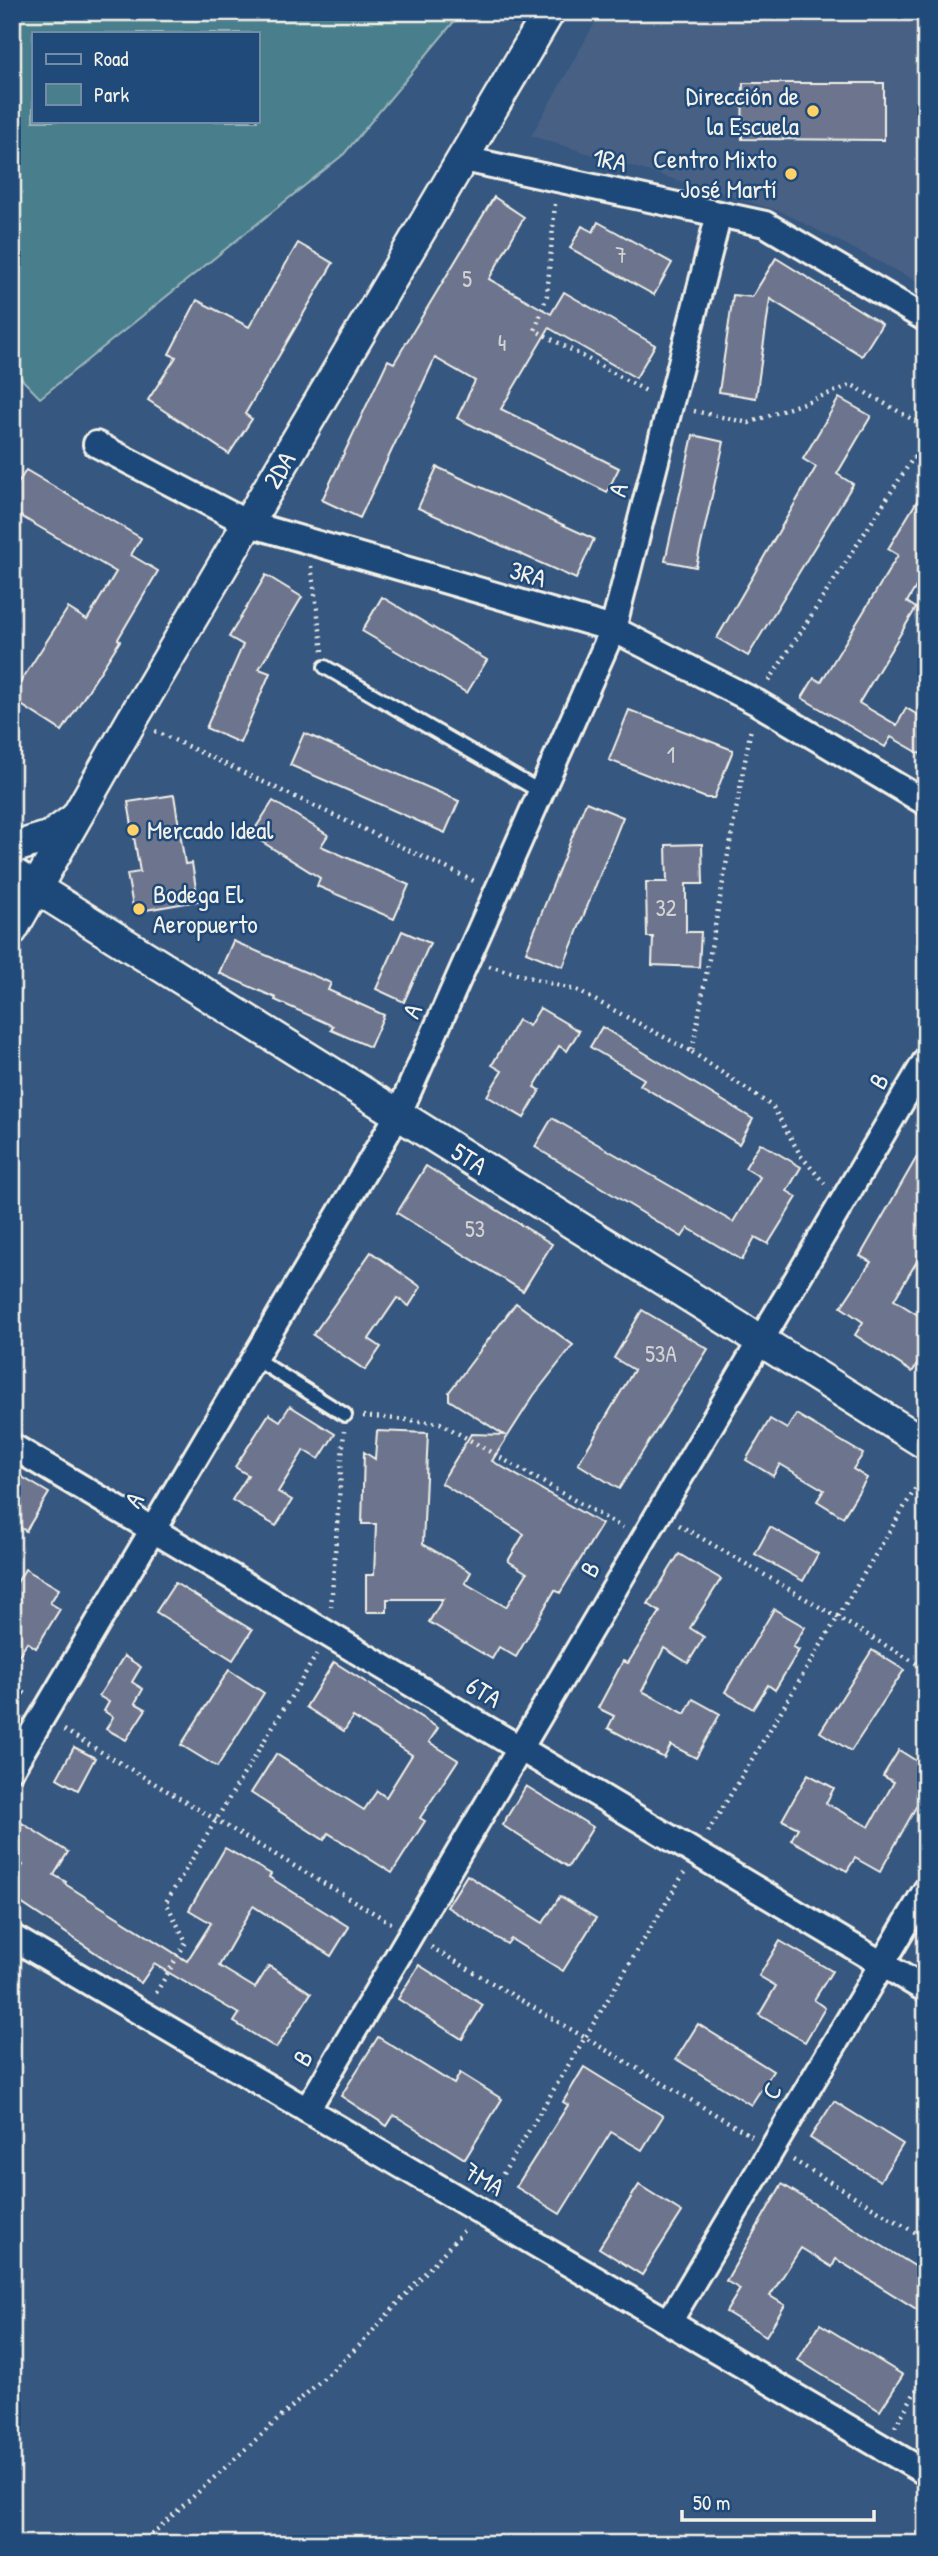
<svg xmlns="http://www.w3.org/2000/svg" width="938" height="2556" font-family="'Patrick Hand',sans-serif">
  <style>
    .built { fill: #466084 }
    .green { fill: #497e8d; stroke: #9eb8ba; stroke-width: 2; fill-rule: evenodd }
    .building { fill: #6d758e; stroke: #f4f1e8; stroke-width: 2 }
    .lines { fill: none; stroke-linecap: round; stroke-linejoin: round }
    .service-casing { stroke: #f4f1e8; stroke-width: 18 }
    .minor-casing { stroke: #f4f1e8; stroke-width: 30 }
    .tertiary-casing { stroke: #f4f1e8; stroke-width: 35 }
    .path { stroke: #f4f1e8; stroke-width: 4.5; stroke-dasharray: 2 5; stroke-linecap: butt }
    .service { stroke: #1f4a7a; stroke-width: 12 }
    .minor { stroke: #1f4a7a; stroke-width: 24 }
    .tertiary { stroke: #1f4a7a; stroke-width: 30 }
    .poi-dot { fill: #ffd166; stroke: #1f4a7a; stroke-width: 2.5 }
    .labels { text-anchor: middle; stroke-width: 5; stroke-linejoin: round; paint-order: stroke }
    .number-label { font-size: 23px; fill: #d2d2d2 }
    .poi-label { font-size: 26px; fill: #f4f1e8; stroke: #1f4a7a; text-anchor: end }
    .street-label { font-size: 26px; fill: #f4f1e8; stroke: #1f4a7a }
  </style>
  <rect width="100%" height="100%" fill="#365780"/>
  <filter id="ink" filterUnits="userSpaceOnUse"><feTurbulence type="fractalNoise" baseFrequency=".0143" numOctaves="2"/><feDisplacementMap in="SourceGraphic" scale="14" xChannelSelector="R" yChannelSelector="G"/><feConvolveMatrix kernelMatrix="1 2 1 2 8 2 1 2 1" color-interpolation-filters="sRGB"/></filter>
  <g filter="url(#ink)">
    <polygon class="built" points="601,12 926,12 926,286 782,212 531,136"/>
    <path class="green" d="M12 12H462L344 154 40 398 12 369ZM257 33V121H33V33Z"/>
    <g class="building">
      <polygon points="743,83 884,83 884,140 742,139"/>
      <polygon points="494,197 524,217 489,279 551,314 564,292 655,345 636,378 549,328 501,409 619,468 607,492 457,418 475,381 435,358 360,518 322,500 388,360 394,363"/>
      <polygon points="598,222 672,263 654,295 570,248 582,226 593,232"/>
      <polygon points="298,243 333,263 245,414 252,419 229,454 148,400 176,357 169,354 197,300 249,327"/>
      <polygon points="776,258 882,324 862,356 770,299 756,398 719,392 733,295 752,297"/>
      <polygon points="839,398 871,416 837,474 853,484 748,656 717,638 816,467 803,459"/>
      <polygon points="693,435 724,442 696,567 665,561"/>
      <polygon points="437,467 594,539 576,579 418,508"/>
      <polygon points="26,470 141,538 131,555 158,571 118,639 120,641 62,731 12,699 12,695 68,608 87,620 116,572 12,511 12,493"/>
      <polygon points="926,486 926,570 907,602 916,608 859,703 897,725 906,708 926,720 926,757 891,737 885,747 802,698 814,678 821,682 898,555 888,549"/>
      <polygon points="266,575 302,597 259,669 270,673 240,743 206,728 243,645 229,637"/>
      <polygon points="382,597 487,660 467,693 362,631"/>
      <polygon points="629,710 733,750 714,798 706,798 609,760"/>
      <polygon points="304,733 459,801 445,833 290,765"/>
      <polygon points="174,795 185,864 192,863 198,901 134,912 127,874 140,872 128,802"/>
      <polygon points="273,801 328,835 321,846 409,885 394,919 317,886 320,878 251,835"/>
      <polygon points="586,802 623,817 563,967 526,952"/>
      <polygon points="702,844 703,884 686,884 686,932 701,932 699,967 652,965 653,937 647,937 646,882 667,882 666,845"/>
      <polygon points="402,931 430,943 404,1002 376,989"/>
      <polygon points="233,941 331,983 328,990 384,1015 370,1047 331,1030 333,1026 275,1000 276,998 219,973"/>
      <polygon points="540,1008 579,1031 567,1051 559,1046 534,1087 540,1090 524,1118 487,1096 502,1071 492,1065 518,1020 529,1026"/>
      <polygon points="602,1027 753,1119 739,1144 640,1085 644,1079 590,1047"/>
      <polygon points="552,1118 733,1222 760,1177 745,1168 760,1143 801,1167 787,1191 797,1197 768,1244 755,1237 742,1260 688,1228 682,1237 535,1147"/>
      <polygon points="926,1141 926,1246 894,1300 926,1320 926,1351 912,1372 855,1335 863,1322 841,1307 871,1262 860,1256"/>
      <polygon points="426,1166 552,1244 523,1291 397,1213"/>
      <polygon points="371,1252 421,1287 409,1306 397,1298 369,1339 381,1347 365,1370 313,1335"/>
      <polygon points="516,1303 573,1345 534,1395 492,1461 602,1524 560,1593 555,1590 516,1657 499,1647 492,1659 429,1622 443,1599 387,1599 387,1612 366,1612 366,1575 374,1575 376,1524 362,1524 364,1452 375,1459 377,1431 428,1433 423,1544 471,1572 465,1583 506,1607 527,1573 508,1561 524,1534 441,1483 471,1434 504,1435 449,1400 449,1392"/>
      <polygon points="642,1310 708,1349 619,1489 578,1464 634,1370 614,1358"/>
      <polygon points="290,1406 335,1434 319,1459 304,1450 278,1492 292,1500 276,1526 232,1500 248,1475 235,1467 269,1414 280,1421"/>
      <polygon points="796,1414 863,1454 853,1469 867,1478 843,1517 817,1501 824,1490 780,1464 773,1476 746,1460 770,1419 787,1429"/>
      <polygon points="12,1471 49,1493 26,1531 12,1522"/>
      <polygon points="770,1527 818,1554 803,1581 755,1554"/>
      <polygon points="679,1554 721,1579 690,1628 704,1637 688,1663 664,1648 642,1691 685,1714 693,1699 720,1714 696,1758 671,1745 664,1758 608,1728 614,1716 598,1708 623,1661 628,1663 660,1612 648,1604"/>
      <polygon points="25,1569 59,1589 50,1603 60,1609 36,1648 27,1642 12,1667 12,1591"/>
      <polygon points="175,1583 252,1630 233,1660 156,1612"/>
      <polygon points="774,1609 805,1627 793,1647 799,1650 775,1690 768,1685 753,1709 725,1692"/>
      <polygon points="872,1650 904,1670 851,1751 820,1732"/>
      <polygon points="124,1656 141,1667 132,1682 143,1689 135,1703 146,1709 126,1740 106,1729 113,1717 104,1711 109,1702 99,1696"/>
      <polygon points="334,1662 438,1728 429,1742 458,1760 420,1818 425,1821 392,1873 328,1833 324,1840 251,1793 276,1754 364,1810 377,1791 386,1797 412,1755 353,1717 344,1731 306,1707"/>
      <polygon points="229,1670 264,1693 217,1767 181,1745"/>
      <polygon points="74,1747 95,1758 78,1790 57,1778"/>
      <polygon points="899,1750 926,1767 926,1789 880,1872 855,1858 847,1871 791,1840 798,1828 782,1820 808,1774 834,1788 826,1803 869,1827 894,1782 883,1776"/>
      <polygon points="526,1786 593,1827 568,1867 502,1825"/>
      <polygon points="22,1823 68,1852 54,1875 66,1882 65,1884 187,1961 211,1923 189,1910 225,1848 271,1874 269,1877 349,1927 331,1956 253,1906 219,1966 255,1988 269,1966 311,1993 276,2048 234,2022 239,2014 154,1964 141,1983 12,1897 12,1882 23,1865 12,1858 12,1839"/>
      <polygon points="467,1875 543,1923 560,1896 596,1918 563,1971 511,1939 507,1944 447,1907"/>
      <polygon points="780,1941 832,1971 814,2000 825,2008 805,2042 759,2015 776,1986 759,1976"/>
      <polygon points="419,1965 483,2005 462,2039 398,1999"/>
      <polygon points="698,2024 773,2071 751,2105 676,2059"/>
      <polygon points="378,2037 454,2084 460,2073 502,2099 465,2159 394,2115 387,2126 341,2096"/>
      <polygon points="584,2067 663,2116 642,2150 611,2132 560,2214 516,2187 568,2105 563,2102"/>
      <polygon points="834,2101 903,2144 880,2181 810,2138"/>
      <polygon points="782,2184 926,2273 926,2315 836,2259 832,2267 801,2248 770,2296 785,2305 766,2336 726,2312 740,2289 726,2281"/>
      <polygon points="639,2185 682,2212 642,2275 599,2248"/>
      <polygon points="820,2324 903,2375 880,2411 798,2360"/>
    </g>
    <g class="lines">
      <g class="service-casing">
        <g id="service">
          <polyline points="325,667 541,792"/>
          <polyline points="254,1358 345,1415"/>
        </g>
      </g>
      <g class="minor-casing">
        <g id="minor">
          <polyline points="464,159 765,224 926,319"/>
          <polyline points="96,444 249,524 613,629 756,702 926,803"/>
          <polyline points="12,1446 926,1990"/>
          <polyline points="12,1768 399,1113 613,629 719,214"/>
          <polyline points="12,1937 926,2473"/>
          <polyline points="307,2110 926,1060"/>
          <polyline points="669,2322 926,1890"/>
        </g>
      </g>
      <g class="tertiary-casing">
        <g id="tertiary">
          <polyline points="12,848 51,836 73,820"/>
          <path id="s1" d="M12 873 926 1444"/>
          <path id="s2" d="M12 930 132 720 549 12"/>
        </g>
      </g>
      <g class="path">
        <polyline points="555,204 547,295 535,330 648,392"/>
        <polyline points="694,411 749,423 852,385 926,427"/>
        <polyline points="913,457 926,465"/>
        <polyline points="311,566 323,651"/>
        <polyline points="769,681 926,438"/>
        <polyline points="155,731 476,882"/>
        <polyline points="489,966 578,991 692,1052 751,728"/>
        <polyline points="692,1052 773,1107 801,1156 825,1184"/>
        <polyline points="363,1416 440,1423 623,1528"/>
        <polyline points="679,1525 926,1669"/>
        <polyline points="331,1607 344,1431"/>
        <polyline points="12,1685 29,1696"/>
        <polyline points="64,1730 391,1923"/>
        <polyline points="708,1832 926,1471"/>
        <polyline points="431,1947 752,2136"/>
        <polyline points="156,1993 186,1942 166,1902 317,1654"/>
        <polyline points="793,2160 926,2239"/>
        <polyline points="492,2192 684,1873"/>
        <polyline points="895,2427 926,2373"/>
        <polyline points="141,2544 360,2345 464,2230"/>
      </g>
      <use href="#service" class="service"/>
      <use href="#minor" class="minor"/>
      <use href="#tertiary" class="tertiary"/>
    </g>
  </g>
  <g class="poi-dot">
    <circle cx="813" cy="111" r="7"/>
    <circle cx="791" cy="174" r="7"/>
    <circle cx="133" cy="830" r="7"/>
    <circle cx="139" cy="909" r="7"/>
  </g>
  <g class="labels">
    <g class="number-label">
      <text x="621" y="263">7</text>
      <text x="467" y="287">5</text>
      <text x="502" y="351">4</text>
      <text x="671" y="763">1</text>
      <text x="666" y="916">32</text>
      <text x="475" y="1237">53</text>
      <text x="661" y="1362">53A</text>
    </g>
    <g class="poi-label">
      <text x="799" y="105">Dirección de<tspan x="799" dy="30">la Escuela</tspan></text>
      <text x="777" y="168">Centro Mixto<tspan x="777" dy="30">José Martí</tspan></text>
      <text x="147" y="839" text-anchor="start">Mercado Ideal</text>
      <text x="153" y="903" text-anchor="start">Bodega El<tspan x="153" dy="30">Aeropuerto</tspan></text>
    </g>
    <g class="street-label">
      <text transform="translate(610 160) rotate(12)" y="9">1RA</text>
      <text dy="9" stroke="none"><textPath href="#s2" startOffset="532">2DA</textPath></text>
      <text transform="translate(618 490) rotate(-76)" y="9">A</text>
      <text transform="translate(528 574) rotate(16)" y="9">3RA</text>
      <text transform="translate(412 1011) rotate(-66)" y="9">A</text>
      <text transform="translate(879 1081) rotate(-59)" y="9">B</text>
      <text dy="9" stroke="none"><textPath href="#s1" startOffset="539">5TA</textPath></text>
      <text transform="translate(134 1500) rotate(-59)" y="9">A</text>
      <text transform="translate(590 1569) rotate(-60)" y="9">B</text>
      <text transform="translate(484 1692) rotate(31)" y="9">6TA</text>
      <text transform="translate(303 2058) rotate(-59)" y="9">B</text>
      <text transform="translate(772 2091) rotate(-59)" y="9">C</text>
      <text transform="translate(484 2179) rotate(30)" y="9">7MA</text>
    </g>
  </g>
  <rect width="938" height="2556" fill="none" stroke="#1f4a7a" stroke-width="42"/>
  <rect x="21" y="21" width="896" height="2514" fill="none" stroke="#f4f1e8" stroke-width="2.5" filter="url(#ink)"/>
  <rect x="32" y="32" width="228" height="91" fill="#1f4a7a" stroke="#748da6" stroke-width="2"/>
  <rect x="46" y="54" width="35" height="10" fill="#1f4a7a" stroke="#748da6" stroke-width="2"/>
  <text x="94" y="66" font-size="21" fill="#f4f1e8">Road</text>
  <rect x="46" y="84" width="35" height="21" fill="#497e8d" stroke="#748da6" stroke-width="2"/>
  <text x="94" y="102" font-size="21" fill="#f4f1e8">Park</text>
  <path d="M682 2510v10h192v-10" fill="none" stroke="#f4f1e8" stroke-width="3.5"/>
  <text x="693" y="2510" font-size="21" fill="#f4f1e8" stroke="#1f4a7a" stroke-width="5" paint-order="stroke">50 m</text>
</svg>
